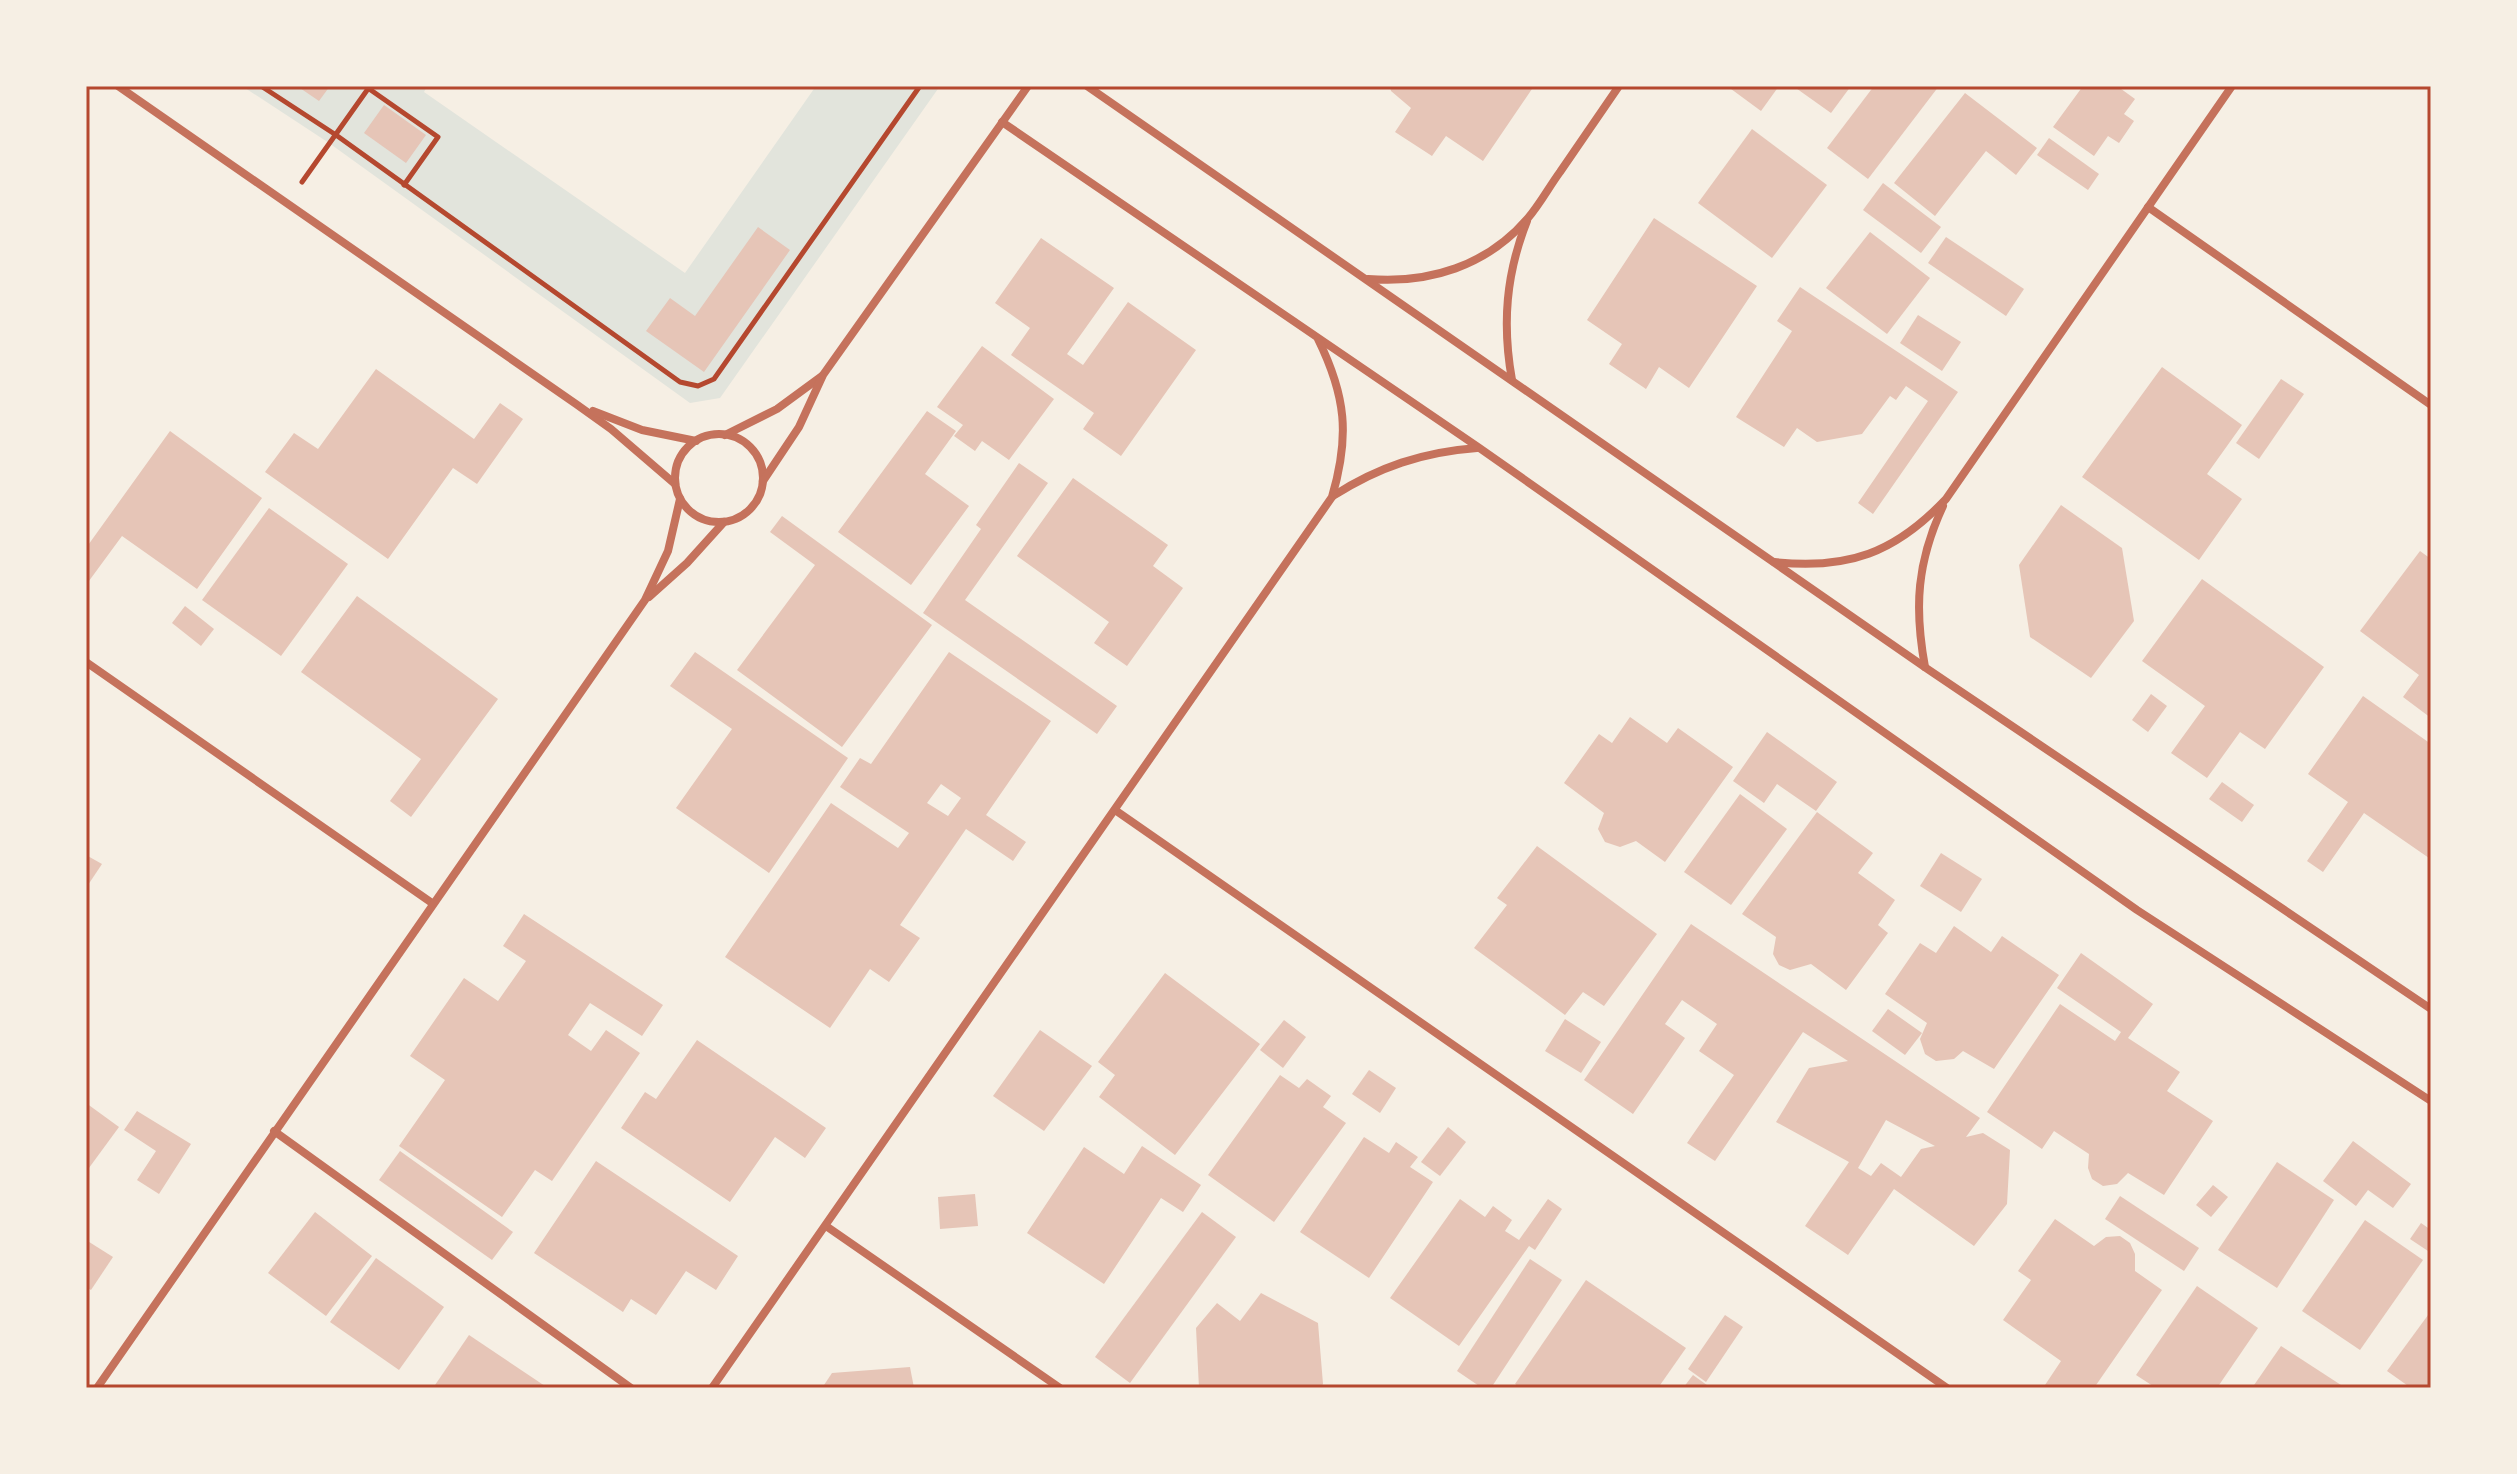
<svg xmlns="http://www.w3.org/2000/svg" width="2517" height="1474" font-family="'Open Sans',sans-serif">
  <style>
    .green { fill: #e2e4dc }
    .building { fill: #e6c5b7; fill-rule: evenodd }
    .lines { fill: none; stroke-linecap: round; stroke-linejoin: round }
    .path { stroke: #b5482f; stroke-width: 5 }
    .minor { stroke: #c5725c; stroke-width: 8 }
    .neatline { fill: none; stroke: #b5482f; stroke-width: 3 }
  </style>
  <rect width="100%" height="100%" fill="#f6efe4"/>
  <polygon class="green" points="242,86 427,86 424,92 685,273 816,86 940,86 720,398 690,403 329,143"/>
  <g class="building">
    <polygon points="297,86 330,86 319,101"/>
    <polygon points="1390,86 1534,86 1483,161 1446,136 1432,156 1395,132 1411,108 1391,91"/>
    <polygon points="1727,86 1779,86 1761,111"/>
    <polygon points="1793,86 1851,86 1831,113"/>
    <polygon points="1874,86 1939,86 1868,179 1827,148"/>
    <polygon points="2083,86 2117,86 2135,99 2124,114 2134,121 2119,143 2108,136 2094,156 2053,127"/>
    <polygon points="1965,93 2037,148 2016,175 1986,151 1935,216 1894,183"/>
    <polygon points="384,105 426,135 406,163 364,133"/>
    <polygon points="1752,129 1827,185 1772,258 1698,203"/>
    <polygon points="2049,138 2099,174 2088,190 2037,155"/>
    <polygon points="1883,183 1941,227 1921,253 1863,210"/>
    <polygon points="1654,218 1757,286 1689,388 1659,367 1646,389 1609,364 1622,344 1587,320"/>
    <polygon points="758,227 790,250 704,372 646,331 670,298 695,316"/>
    <polygon points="1870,232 1930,278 1887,334 1826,288"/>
    <polygon points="1946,237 2024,289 2006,316 1928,263"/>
    <polygon points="1041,238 1114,288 1067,354 1083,365 1128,302 1196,350 1121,456 1083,429 1094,413 1011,355 1030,328 995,303"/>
    <polygon points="1800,287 1958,392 1873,514 1858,503 1928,401 1906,386 1896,400 1890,396 1862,434 1817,442 1797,428 1784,447 1736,417 1792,331 1777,321"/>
    <polygon points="1918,315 1961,342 1942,371 1900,343"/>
    <polygon points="982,346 1054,399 1009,460 982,441 975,451 954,436 963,425 937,407"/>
    <polygon points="2162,367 2242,425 2207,474 2242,499 2199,560 2082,477"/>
    <polygon points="376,369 474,439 500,403 523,419 477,484 453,468 388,559 265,472 294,433 318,449"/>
    <polygon points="2281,379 2304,394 2259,459 2236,443"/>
    <polygon points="927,411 956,431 925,474 969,506 911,585 838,532"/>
    <polygon points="170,431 262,498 197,589 122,536 86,585 86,548"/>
    <polygon points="1019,463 1048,483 965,600 1117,706 1097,734 923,613 981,529 976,525"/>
    <polygon points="1073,478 1168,545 1153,566 1183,588 1127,666 1094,643 1109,622 1017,556"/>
    <polygon points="2061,505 2122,548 2134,621 2091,678 2030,637 2019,565"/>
    <polygon points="269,508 348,564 281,656 202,600"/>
    <polygon points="782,516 932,625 842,747 737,670 815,565 770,532"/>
    <polygon points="2420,551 2431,559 2431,718 2403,697 2419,675 2360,631"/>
    <polygon points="2202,579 2324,667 2265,749 2240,732 2207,778 2171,753 2205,706 2142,661"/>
    <polygon points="357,596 498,699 411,817 390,801 421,759 301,672"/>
    <polygon points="185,606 214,629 201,646 172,623"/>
    <polygon points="695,652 848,758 769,873 676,808 732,729 670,686"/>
    <path d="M949 652 1051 721 986 815 1026 842 1013 861 966 829 900 925 920 938 889 982 870 969 830 1028 725 957 831 803 898 848 909 833 840 787 860 758 871 764ZM941 784 961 798 948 816 927 803Z"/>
    <polygon points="2151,694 2167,706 2148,732 2132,720"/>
    <polygon points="2363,696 2431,744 2431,855 2429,858 2364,813 2323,872 2307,861 2348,802 2308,774"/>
    <polygon points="1630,717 1667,743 1678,728 1733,767 1665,862 1636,841 1620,847 1605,842 1598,829 1604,813 1564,783 1599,734 1612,743"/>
    <polygon points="1767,732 1837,782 1816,811 1777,784 1764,803 1733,781"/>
    <polygon points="2222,782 2254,805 2242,822 2209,799"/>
    <polygon points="1740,794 1787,829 1731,905 1684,872"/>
    <polygon points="1817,812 1873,853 1858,873 1895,900 1878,925 1888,933 1846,990 1811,964 1790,970 1779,965 1773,954 1776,937 1742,914"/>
    <polygon points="1537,846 1657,934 1604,1006 1583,992 1565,1015 1474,948 1507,905 1497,898"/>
    <polygon points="1941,853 1982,879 1961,912 1920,886"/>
    <polygon points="86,855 102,864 86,888"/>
    <polygon points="524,914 663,1005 642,1036 590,1003 568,1035 591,1051 606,1030 640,1053 552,1181 535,1170 502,1217 399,1146 445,1080 410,1056 464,978 498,1001 526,961 503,946"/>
    <path d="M1691 924 1980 1118 1966 1137 1983 1133 2010 1150 2007 1204 1974 1246 1894 1189 1848 1255 1805 1226 1849 1162 1776 1122 1809 1068 1848 1061 1803 1032 1715 1161 1687 1143 1734 1075 1699 1051 1717 1024 1682 1000 1665 1024 1685 1038 1633 1114 1584 1080ZM1886 1120 1935 1146 1921 1149 1901 1177 1881 1163 1871 1176 1858 1168Z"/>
    <polygon points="1954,926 1991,952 2002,936 2059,975 1994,1069 1963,1051 1954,1059 1936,1061 1925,1054 1920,1039 1927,1023 1885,994 1920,943 1936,953"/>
    <polygon points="2081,953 2153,1004 2128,1038 2180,1072 2167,1091 2213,1121 2164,1195 2128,1173 2117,1184 2103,1186 2092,1179 2088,1168 2089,1154 2054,1131 2042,1149 1987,1112 2060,1004 2115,1041 2121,1032 2057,988"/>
    <polygon points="1165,973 1260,1044 1175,1155 1099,1097 1115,1075 1098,1062"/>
    <polygon points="1888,1009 1922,1033 1905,1055 1872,1031"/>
    <polygon points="1565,1019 1601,1042 1581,1073 1545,1051"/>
    <polygon points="1284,1020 1306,1037 1283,1068 1260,1050"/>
    <polygon points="1040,1030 1092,1066 1044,1131 993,1096"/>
    <polygon points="697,1040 826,1128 805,1158 775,1137 730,1202 621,1128 645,1092 656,1099"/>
    <polygon points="1369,1070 1396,1088 1380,1113 1352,1094"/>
    <polygon points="1280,1075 1299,1088 1307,1079 1331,1096 1323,1107 1346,1123 1274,1222 1208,1175"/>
    <polygon points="86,1103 119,1127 86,1172"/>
    <polygon points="137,1111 191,1144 159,1194 137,1180 156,1151 124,1130"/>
    <polygon points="1448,1127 1466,1142 1440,1176 1421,1162"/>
    <polygon points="1364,1137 1389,1153 1396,1142 1418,1157 1410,1167 1433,1182 1369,1278 1300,1232"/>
    <polygon points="2353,1141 2411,1184 2393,1208 2368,1190 2356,1206 2323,1181"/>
    <polygon points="1142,1146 1201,1185 1183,1212 1161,1198 1104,1284 1027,1233 1084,1147 1124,1174"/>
    <polygon points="400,1151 513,1232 492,1260 379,1180"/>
    <polygon points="596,1161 738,1256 716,1290 686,1271 656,1315 631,1299 623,1312 534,1253"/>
    <polygon points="2277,1162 2334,1200 2277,1288 2218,1250"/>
    <polygon points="2213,1185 2228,1197 2211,1217 2196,1205"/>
    <polygon points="975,1194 978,1226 940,1229 938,1197"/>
    <polygon points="2120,1196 2199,1248 2184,1271 2105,1219"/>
    <polygon points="1460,1199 1485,1217 1493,1206 1512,1220 1505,1231 1519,1240 1548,1199 1562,1209 1535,1250 1529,1246 1459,1346 1390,1298"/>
    <polygon points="315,1212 372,1256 326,1316 268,1273"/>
    <polygon points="1202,1212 1236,1237 1130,1383 1095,1357"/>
    <polygon points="2055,1219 2094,1246 2106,1237 2120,1236 2130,1243 2135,1254 2135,1271 2162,1290 2094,1388 2049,1388 2045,1385 2061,1361 2003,1320 2031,1280 2018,1271"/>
    <polygon points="2365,1220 2423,1260 2360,1350 2302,1311"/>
    <polygon points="2421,1223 2431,1230 2431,1253 2410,1239"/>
    <polygon points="86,1240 113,1257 91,1290 86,1287"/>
    <polygon points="376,1258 444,1307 399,1370 330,1322"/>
    <polygon points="1530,1259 1562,1280 1491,1388 1482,1388 1457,1371"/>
    <polygon points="1586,1280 1686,1348 1658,1388 1521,1388 1515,1384"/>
    <polygon points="2197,1286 2258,1328 2217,1388 2156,1388 2136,1375"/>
    <polygon points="1261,1293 1318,1323 1323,1384 1320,1388 1199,1388 1196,1328 1217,1303 1240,1321"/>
    <polygon points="2431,1311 2431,1388 2411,1388 2387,1371"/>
    <polygon points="1725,1315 1743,1327 1706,1382 1688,1369"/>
    <polygon points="469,1335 548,1388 433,1388"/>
    <polygon points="2281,1346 2341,1385 2339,1388 2252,1388"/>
    <polygon points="910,1367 914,1388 822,1388 832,1373"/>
    <polygon points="1693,1375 1711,1388 1683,1388"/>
  </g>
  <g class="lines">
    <g class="path">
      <polyline points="261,86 336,135 680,382 698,386 714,379 920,86"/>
      <polyline points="365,86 438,137 404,185"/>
      <polyline points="302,182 370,86"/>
    </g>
    <g class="minor">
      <polyline points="118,86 576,404 611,429 675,484"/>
      <polyline points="1087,86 1926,668 2431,1009"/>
      <polyline points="1002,122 1478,447 2137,910 2431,1101"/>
      <polyline points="2148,207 2431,405"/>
      <path d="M1368 279C1429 284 1487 266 1528 218 1540 204 1549 187 1560 172 1580 143 1599 115 1619 86"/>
      <path d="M1512 380C1502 324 1506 274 1527 221"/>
      <polyline points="593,411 642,430 696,441"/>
      <circle cx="719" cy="478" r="44"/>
      <polyline points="725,435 777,409 822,376"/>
      <polyline points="763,481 799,427 823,375 1028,86"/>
      <path d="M1333 496C1378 467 1423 452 1477 448"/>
      <path d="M1774 562C1848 570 1895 553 1946 499L2232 86"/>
      <polyline points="649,597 687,563 724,522"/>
      <polyline points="86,662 432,903"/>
      <path d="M1925 667C1914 607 1917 562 1943 506"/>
      <polyline points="1115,810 1947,1388"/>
      <polyline points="274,1131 631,1388"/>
      <polyline points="826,1226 1060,1388"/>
      <polyline points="97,1388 645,600 668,551 680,499"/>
      <path d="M712 1388 1332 497C1350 436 1346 396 1318 339"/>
    </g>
  </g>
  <rect width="2517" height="1474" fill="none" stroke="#f6efe4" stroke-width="176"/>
  <rect x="88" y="88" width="2341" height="1298" class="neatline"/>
</svg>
